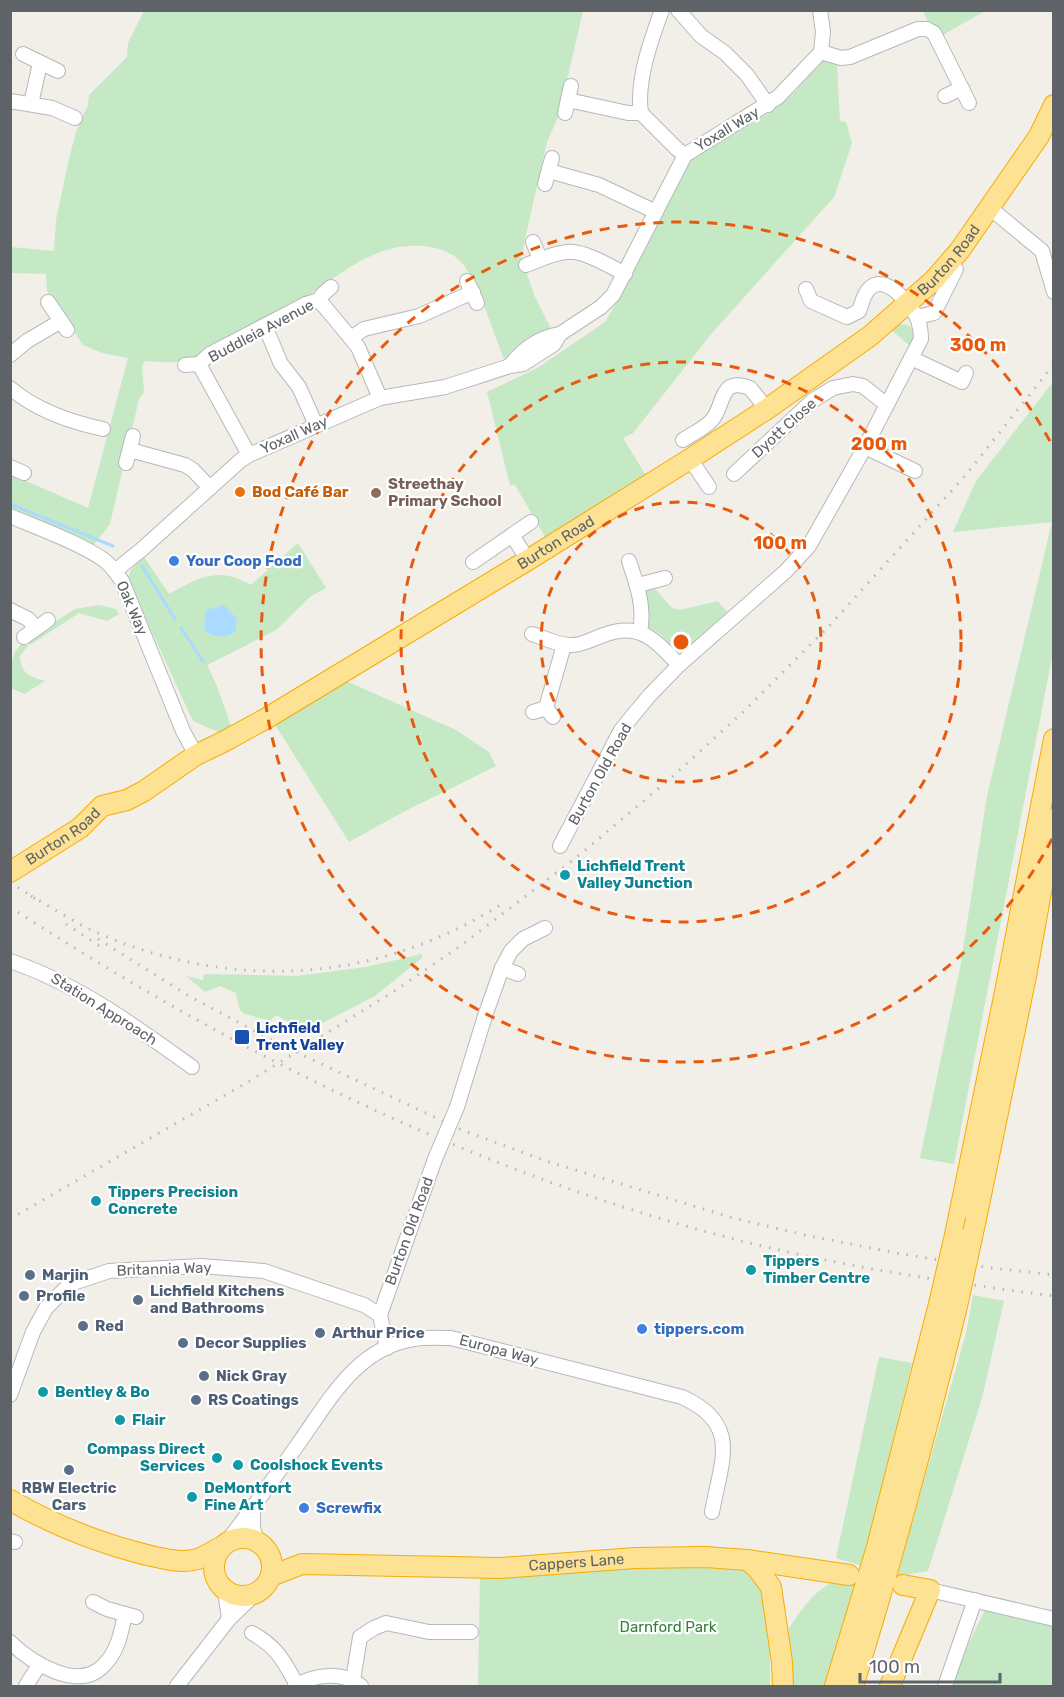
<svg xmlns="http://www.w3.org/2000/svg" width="1064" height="1697" font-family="Rubik,sans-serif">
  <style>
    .green { fill: #c5e8c5 }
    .water { fill: #aadaff }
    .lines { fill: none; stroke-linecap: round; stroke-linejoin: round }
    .stream { stroke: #aadaff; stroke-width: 3 }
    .minor-casing { stroke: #b5b8bc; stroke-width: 16 }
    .highway-casing { stroke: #f9ab00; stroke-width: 22 }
    .minor { stroke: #fff; stroke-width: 14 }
    .highway { stroke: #fde293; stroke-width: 20 }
    .rail { stroke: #b6b7b8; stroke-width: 3; stroke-dasharray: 1.5 8; stroke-linecap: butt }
    .minor-bridge-casing { stroke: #b5b8bc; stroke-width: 16; stroke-linecap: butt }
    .highway-bridge-casing { stroke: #f9ab00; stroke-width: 22; stroke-linecap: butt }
    .minor-bridge { stroke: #fff; stroke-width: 14 }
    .highway-bridge { stroke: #fde293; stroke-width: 20 }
    .ring { fill: none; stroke: #e8590c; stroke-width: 3; stroke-dasharray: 10 8 }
    .food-dot { fill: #e8710a; stroke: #fff; stroke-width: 2 }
    .education-dot { fill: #8d6e63; stroke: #fff; stroke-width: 2 }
    .shop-dot { fill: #3f7fe0; stroke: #fff; stroke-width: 2 }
    .culture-dot { fill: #0f9aa8; stroke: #fff; stroke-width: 2 }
    .transit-dot { fill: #1a4fb4; stroke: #fff; stroke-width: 2 }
    .service-dot { fill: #5c6f8a; stroke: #fff; stroke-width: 2 }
    .labels { text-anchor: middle; stroke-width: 4.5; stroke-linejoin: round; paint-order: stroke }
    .street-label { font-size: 15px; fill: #5f6368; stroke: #fff }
    .education-label { font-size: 15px; font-weight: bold; fill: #785e54; stroke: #fff; text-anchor: start }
    .food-label { font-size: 15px; font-weight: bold; fill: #c56008; stroke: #fff; text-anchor: start }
    .shop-label { font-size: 15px; font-weight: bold; fill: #366cbe; stroke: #fff; text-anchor: start }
    .culture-label { font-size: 15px; font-weight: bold; fill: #0d838f; stroke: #fff; text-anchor: start }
    .transit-label { font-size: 15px; font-weight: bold; fill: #164399; stroke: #fff; text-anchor: start }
    .service-label { font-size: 15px; font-weight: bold; fill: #4e5e75; stroke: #fff; text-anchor: start }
    .park-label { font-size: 15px; fill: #348238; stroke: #fff }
    .centre { fill: #e8590c; stroke: #fff; stroke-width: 3 }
    .ring-label { font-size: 18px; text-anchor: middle; font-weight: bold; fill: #e8590c; stroke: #fff; stroke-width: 4.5; stroke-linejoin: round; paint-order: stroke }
  </style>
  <rect width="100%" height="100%" fill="#f1efe8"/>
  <g class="green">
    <path d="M508 10 583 11 559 115 547 142 521 257 535 297 551 329 514 350 504 359C493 332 479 284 462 263 453 253 442 249 430 247 376 239 341 275 299 302 280 314 259 324 239 335 226 342 212 352 198 357 183 363 161 363 144 361L142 367 144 392 139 399 110 524 92 547 11 509 10 474 88 508 128 358 102 353 83 345 47 291 46 274 11 273V247L54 251 56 220 69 159 76 132 88 105 89 95 127 57 128 43 144 11Z"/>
    <polygon points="923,11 985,11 941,36 929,24"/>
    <polygon points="823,61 837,64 840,121 846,122 852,143 834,197 712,333 633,433 623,438 647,477 547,540 515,485 510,485 487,392 539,367 605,322 624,290 690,162 696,154 769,113 790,97"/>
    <path d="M901 324C917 325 916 337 912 348L890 329Z"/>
    <polygon points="1053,382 1053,652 954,1164 920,1158 960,968 987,796 1052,522 953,532 976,481"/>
    <path d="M298 543 326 588 310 597 276 630 207 665 217 686 231 726 218 732 193 721 133 591C125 572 130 570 144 557L169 594C200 577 217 566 251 585Z"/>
    <polygon points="655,589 672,608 680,610 718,601 727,612 680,654 660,634 648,627 643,591"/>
    <polygon points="99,605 116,609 119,614 107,621 79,613 30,645 26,640 75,609"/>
    <path d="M24 642 28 646 20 656C21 673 29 677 45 681L24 694 11 688C11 670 9 654 24 642Z"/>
    <polygon points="344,680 456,730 489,752 496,766 405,811 349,842 274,723"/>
    <polygon points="422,954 422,958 375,996 307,1031 276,1015 270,1021 245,1014 240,1010 236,993 220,986 205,992 186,976 203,980 204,974 297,976 366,967"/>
    <polygon points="973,1295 1004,1301 982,1398 928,1571 897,1576 966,1333"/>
    <polygon points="879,1357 912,1363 862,1566 836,1558"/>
    <polygon points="667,1566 746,1570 765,1592 770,1626 770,1686 478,1686 480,1578"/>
    <path d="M841 1580 858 1585 827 1686H791L786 1633C799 1613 817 1584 841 1580Z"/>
    <polygon points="986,1608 1053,1626 1053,1686 952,1686 963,1655"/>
  </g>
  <path class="water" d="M224 605 237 619 235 632C225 639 212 638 204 629L206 610Z"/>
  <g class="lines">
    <g class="stream">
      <polyline points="10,504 113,546"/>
      <polyline points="142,566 175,619"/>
      <polyline points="181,628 203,661"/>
    </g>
    <g class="minor-casing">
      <g id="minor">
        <polyline points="678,10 701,36 725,53 747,75 768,105"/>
        <polyline points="821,52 841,58 850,57 918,29 927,29 934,33 969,103"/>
        <polyline points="23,54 58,71"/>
        <polyline points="945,96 962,88"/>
        <polyline points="568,100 628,113 641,113 677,149 685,155"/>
        <polyline points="10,101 52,108 75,118"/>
        <polyline points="31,104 40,63"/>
        <polyline points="565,113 571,86"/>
        <path d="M641 113C636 81 651 40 662 10"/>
        <polyline points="549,171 599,185 656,212"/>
        <polyline points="545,184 552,158"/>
        <polyline points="990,208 1042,251 1054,292"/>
        <polyline points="533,242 540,259"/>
        <path d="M526 265C539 260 553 253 567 252 583 250 610 266 625 274"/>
        <polyline points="467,281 477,303"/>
        <polyline points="319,300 358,347 380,398"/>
        <polyline points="48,302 67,330"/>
        <polyline points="917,317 934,313 956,269"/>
        <polyline points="265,326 281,364 299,387 316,425"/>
        <polyline points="351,338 364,329 419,316 473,292"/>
        <polyline points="10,355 27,341 61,321"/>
        <polyline points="911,358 962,382 966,373"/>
        <polyline points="199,364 249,455"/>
        <polyline points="185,365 199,364 210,354 306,304 319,300 322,295 331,287"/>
        <path d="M510 366C521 350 540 337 560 334"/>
        <path d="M10 388C36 410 70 422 103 429"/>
        <path d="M683 440C692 434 705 428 712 420 725 405 719 376 750 388L767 409"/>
        <polyline points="865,447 915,471"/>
        <polyline points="130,450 185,465 193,470 210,488"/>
        <polyline points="690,459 709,487"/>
        <polyline points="126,463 133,436"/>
        <polyline points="10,467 24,473"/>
        <polyline points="734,474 812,401 833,388 853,384 863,386 887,405"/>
        <path d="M10 516C38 528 80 543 104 560 111 565 117 574 122 581L183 731 196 755"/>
        <polyline points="512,535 528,560"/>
        <path d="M629 561C637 585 645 607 640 632"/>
        <polyline points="473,562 531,522"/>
        <polyline points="115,571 141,550 241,460 249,455 380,398 445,387 510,366 523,364 554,344 560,334 601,307 613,295 685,155 778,97 821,52 823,32 820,10"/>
        <polyline points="638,585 665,578"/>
        <polyline points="10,610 28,619 36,628"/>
        <path d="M532 634C545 638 559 646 573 645 583 645 594 638 604 635 640 621 656 641 679 665"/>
        <polyline points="24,637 48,620"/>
        <polyline points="546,708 564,645"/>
        <polyline points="533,712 546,708 553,717"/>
        <path d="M560 846 621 730 649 696 679 665 786 571 809 546 865 447 921 339C921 332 920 326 918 320 912 306 885 271 869 289 863 295 862 304 859 311L847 317 811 301 806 289"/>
        <path d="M10 961C78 984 135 1026 192 1067"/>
        <polyline points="502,968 518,974"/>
        <polyline points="457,1107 485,1016 502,968 511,951 523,939 545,928"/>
        <polyline points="387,1348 380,1315 435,1159"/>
        <polyline points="10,1395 33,1332 46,1308 70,1284 109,1271 201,1266 264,1271 364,1305 380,1315"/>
        <polyline points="253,1506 253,1528 257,1541"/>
        <polyline points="10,1541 15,1542"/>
        <path d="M225 1544C250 1512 273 1480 296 1447 328 1403 355 1348 414 1339 426 1337 439 1338 451 1338L682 1397C742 1424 721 1461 712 1512"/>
        <polyline points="930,1590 1054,1619"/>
        <polyline points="225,1591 229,1619"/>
        <polyline points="93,1602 107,1609 136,1617"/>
        <path d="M252 1633C278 1648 283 1660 297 1685"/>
        <path d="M10 1642C31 1662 78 1693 104 1665 118 1651 121 1633 125 1614"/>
        <polyline points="353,1680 360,1637 374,1628 386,1623 429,1632 471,1632"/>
        <polyline points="26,1686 39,1665"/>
        <polyline points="177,1686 229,1619 255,1594"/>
        <path d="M295 1686C315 1674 343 1671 361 1686"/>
        <polyline points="945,1686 975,1600"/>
      </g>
    </g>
    <g class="highway-casing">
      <g id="highway">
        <path id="s1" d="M10 872 80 828 102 806 127 800 144 791 196 755 223 742 267 718 528 560 690 459 767 409 870 336 934 280 960 250 1039 136 1054 105"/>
        <polyline points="976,1219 1026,976 1054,819"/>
        <polyline points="955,1235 1005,992 1054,739"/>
        <path d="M10 1500C53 1525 96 1542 143 1554 160 1558 180 1564 198 1559 206 1556 215 1550 223 1546"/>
        <circle cx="243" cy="1567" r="29"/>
        <polyline points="747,1560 757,1568 771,1587 782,1662 783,1686"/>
        <path id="s2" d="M271 1576 302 1564 500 1568 635 1558 705 1557 747 1560 849 1575"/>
        <polyline points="835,1686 877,1547 939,1304"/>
        <path d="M853 1686C892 1561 926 1434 957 1306"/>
        <polyline points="890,1686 930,1590 903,1585"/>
      </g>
    </g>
    <use href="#minor" class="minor"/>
    <use href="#highway" class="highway"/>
    <g class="rail">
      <polyline points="10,882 37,900"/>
      <path d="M31 896C56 910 80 926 107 937 243 992 381 981 505 902"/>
      <path d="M10 907C233 1052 468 1169 726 1237 833 1265 943 1282 1054 1296"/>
      <polyline points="66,924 101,947"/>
      <polyline points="98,939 189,996 279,1044 462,1130 546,1161 733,1218 805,1235 901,1254 984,1267 1054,1275"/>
      <polyline points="10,1219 253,1079 396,990 459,947 577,857 672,777 743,712 831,624 965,476 1054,364"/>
    </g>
    <g class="minor-bridge-casing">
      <polyline id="minor-bridge" points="435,1159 457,1107"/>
    </g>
    <g class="highway-bridge-casing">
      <g id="highway-bridge">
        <polyline points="939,1304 955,1235"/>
        <polyline points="957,1306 976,1219"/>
      </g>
    </g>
    <use href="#minor-bridge" class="minor-bridge"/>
    <use href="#highway-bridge" class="highway-bridge"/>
  </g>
  <g class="ring">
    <circle cx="681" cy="642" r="140"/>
    <circle cx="681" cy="642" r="280"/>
    <path d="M1052 839A420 420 0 1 1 1052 445"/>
  </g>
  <circle class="food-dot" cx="240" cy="492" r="6"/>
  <circle class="education-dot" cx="376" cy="493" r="6"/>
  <g class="shop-dot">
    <circle cx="174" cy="561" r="6"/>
    <circle cx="642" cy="1329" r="6"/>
    <circle cx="304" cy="1508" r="6"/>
  </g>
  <g class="culture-dot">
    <circle cx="565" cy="875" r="6"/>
    <circle cx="96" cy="1201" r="6"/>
    <circle cx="751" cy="1270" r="6"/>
    <circle cx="43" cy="1392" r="6"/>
    <circle cx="120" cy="1420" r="6"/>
    <circle cx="217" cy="1458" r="6"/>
    <circle cx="238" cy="1465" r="6"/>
    <circle cx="192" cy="1497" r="6"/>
  </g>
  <rect class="transit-dot" x="234" y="1029" width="16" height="16" rx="3"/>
  <g class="service-dot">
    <circle cx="30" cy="1275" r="6"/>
    <circle cx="24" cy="1296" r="6"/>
    <circle cx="138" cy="1300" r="6"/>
    <circle cx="83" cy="1326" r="6"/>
    <circle cx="320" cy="1333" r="6"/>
    <circle cx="183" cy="1343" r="6"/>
    <circle cx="204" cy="1376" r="6"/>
    <circle cx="196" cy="1400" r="6"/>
    <circle cx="69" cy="1470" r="6"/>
  </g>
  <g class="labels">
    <g class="street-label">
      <text transform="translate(727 129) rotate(-31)" y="5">Yoxall Way</text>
      <text dy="5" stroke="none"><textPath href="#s1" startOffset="1126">Burton Road</textPath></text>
      <text transform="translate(261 331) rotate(-28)" y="5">Buddleia Avenue</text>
      <text transform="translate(784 428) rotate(-42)" y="5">Dyott Close</text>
      <text transform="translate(294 435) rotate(-24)" y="5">Yoxall Way</text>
      <text dy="5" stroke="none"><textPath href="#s1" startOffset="640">Burton Road</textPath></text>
      <text transform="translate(132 608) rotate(67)" y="5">Oak Way</text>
      <text transform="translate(600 774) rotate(-61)" y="5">Burton Old Road</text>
      <text dy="5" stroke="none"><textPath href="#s1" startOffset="64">Burton Road</textPath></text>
      <text transform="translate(104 1009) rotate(32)" y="5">Station Approach</text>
      <text transform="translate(409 1231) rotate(-70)" y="5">Burton Old Road</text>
      <text transform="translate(164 1269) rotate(-2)" y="5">Britannia Way</text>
      <text transform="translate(499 1350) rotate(15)" y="5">Europa Way</text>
      <text dy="5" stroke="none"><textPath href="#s2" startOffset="308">Cappers Lane</textPath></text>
    </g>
    <g class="education-label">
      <text x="388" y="489">Streethay<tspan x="388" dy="17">Primary School</tspan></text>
    </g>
    <g class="food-label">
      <text x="252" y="497">Bod Café Bar</text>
    </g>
    <g class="shop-label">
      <text x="186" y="566">Your Coop Food</text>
      <text x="654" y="1334">tippers.com</text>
      <text x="316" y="1513">Screwfix</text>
    </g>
    <g class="culture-label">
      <text x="577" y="871">Lichfield Trent<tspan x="577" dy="17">Valley Junction</tspan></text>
      <text x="108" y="1197">Tippers Precision<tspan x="108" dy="17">Concrete</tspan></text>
      <text x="763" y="1266">Tippers<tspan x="763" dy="17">Timber Centre</tspan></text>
      <text x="55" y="1397">Bentley &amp; Bo</text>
      <text x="132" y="1425">Flair</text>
      <text x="205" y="1454" text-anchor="end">Compass Direct<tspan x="205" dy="17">Services</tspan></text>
      <text x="250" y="1470">Coolshock Events</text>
      <text x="204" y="1493">DeMontfort<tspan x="204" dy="17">Fine Art</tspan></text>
    </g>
    <g class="transit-label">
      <text x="256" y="1033">Lichfield<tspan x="256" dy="17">Trent Valley</tspan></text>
    </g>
    <g class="service-label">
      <text x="42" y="1280">Marjin</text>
      <text x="150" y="1296">Lichfield Kitchens<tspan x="150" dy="17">and Bathrooms</tspan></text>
      <text x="36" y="1301">Profile</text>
      <text x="95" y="1331">Red</text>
      <text x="332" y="1338">Arthur Price</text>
      <text x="195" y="1348">Decor Supplies</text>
      <text x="216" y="1381">Nick Gray</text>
      <text x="208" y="1405">RS Coatings</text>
      <text x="69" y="1493" text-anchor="middle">RBW Electric<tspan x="69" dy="17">Cars</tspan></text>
    </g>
    <g class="park-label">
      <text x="668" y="1632">Darnford Park</text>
    </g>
  </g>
  <circle cx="681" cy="642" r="9" class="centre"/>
  <g class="ring-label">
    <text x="978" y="351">300 m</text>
    <text x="879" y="450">200 m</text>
    <text x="780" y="549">100 m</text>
  </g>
  <rect width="1064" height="1697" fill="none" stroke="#5f6368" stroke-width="24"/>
  <path d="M860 1673v9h140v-9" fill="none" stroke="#5f6368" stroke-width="3"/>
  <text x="869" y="1673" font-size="18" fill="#5f6368" stroke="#ffffff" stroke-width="4.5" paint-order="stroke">100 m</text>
</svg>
